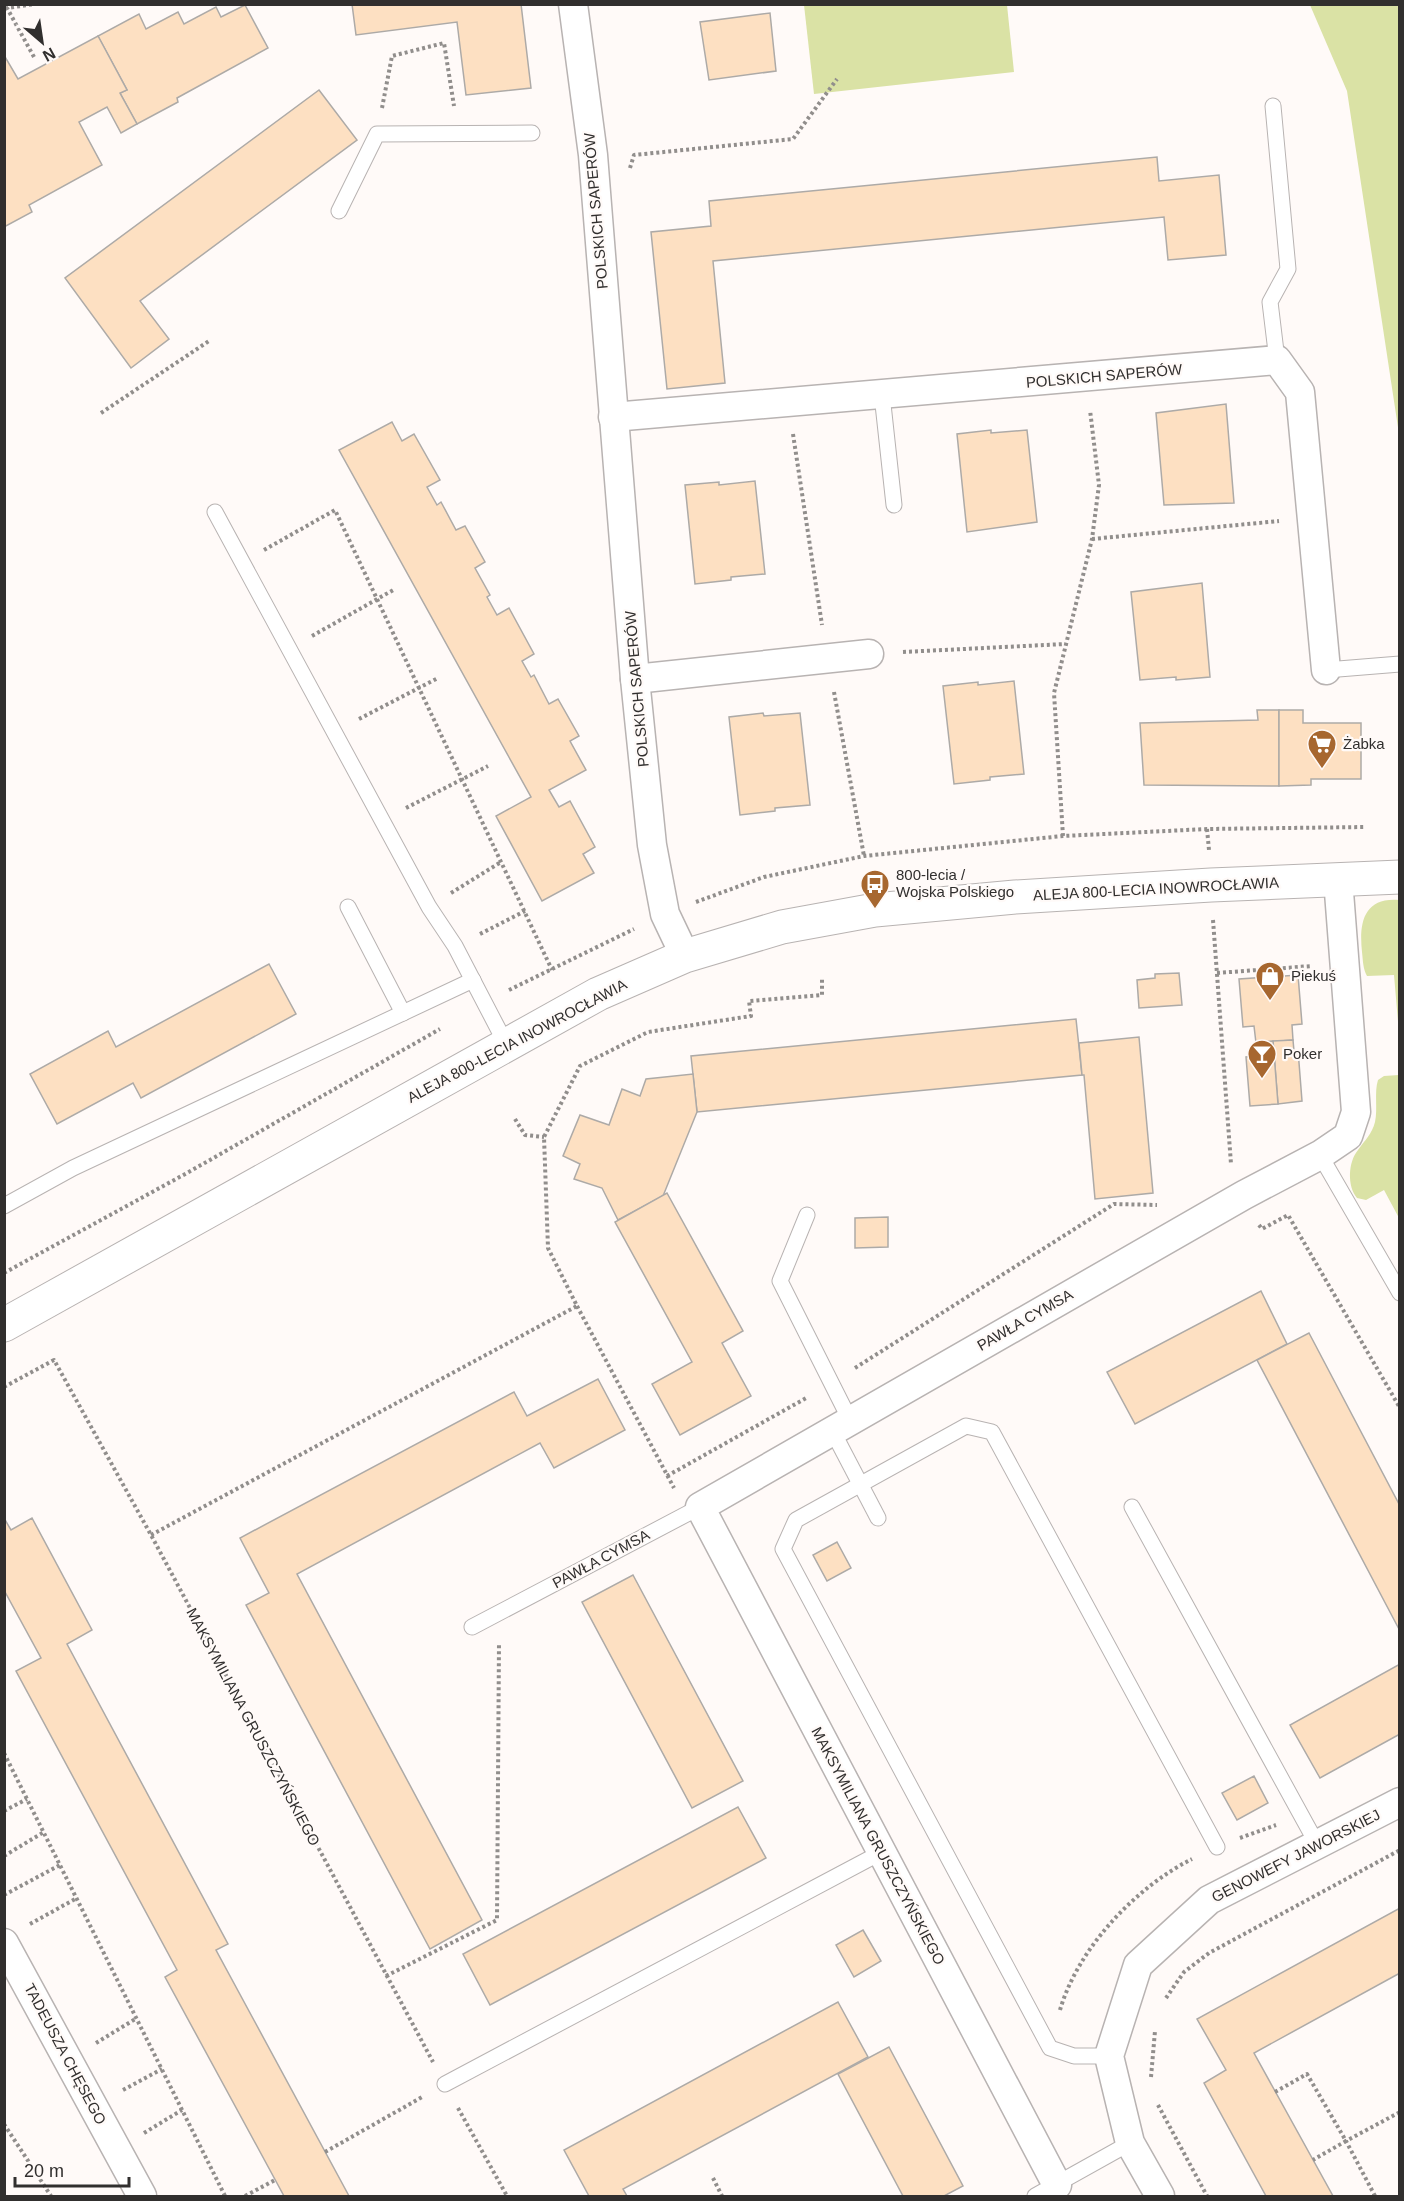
<svg xmlns="http://www.w3.org/2000/svg" width="1404" height="2201" font-family="Helvetica,sans-serif">
  <style>
    .green { fill: #dae2a5 }
    .building { fill: #fde0c2; stroke: #adaaa7; stroke-width: 1.5 }
    .lines { fill: none; stroke-linecap: round; stroke-linejoin: round }
    .lane-casing { stroke: #b8b3b2; stroke-width: 17 }
    .street-casing { stroke: #b8b3b2; stroke-width: 31 }
    .secondary-casing { stroke: #b8b3b2; stroke-width: 35 }
    .path { stroke: #918e8c; stroke-width: 4; stroke-dasharray: 3 3; stroke-linecap: butt }
    .lane { stroke: #fff; stroke-width: 15 }
    .street { stroke: #fff; stroke-width: 28 }
    .secondary { stroke: #fff; stroke-width: 33 }
    .labels { text-anchor: middle; stroke-width: 4.5; stroke-linejoin: round; paint-order: stroke }
    .street-label { font-size: 15px; fill: #312f2e; stroke: #fffaf8 }
    .poi-label { font-size: 15px; fill: #312f2e; stroke: #fffaf8; text-anchor: start }
  </style>
  <rect width="100%" height="100%" fill="#fffaf8"/>
  <g class="green">
    <polygon points="804,5 1007,5 1014,72 814,94"/>
    <polygon points="1310,5 1399,5 1399,434 1347,91"/>
    <path d="M1399 900H1400L1399 1033 1394 975 1367 976C1363 969 1363 961 1362 952 1359 924 1363 897 1399 900Z"/>
    <path d="M1399 1075H1400L1399 1218 1384 1190 1366 1200 1357 1198C1347 1186 1348 1162 1358 1150 1365 1140 1372 1134 1375 1122 1378 1109 1374 1092 1378 1080L1384 1076Z"/>
  </g>
  <g class="building">
    <polygon points="352,4 521,4 531,88 466,95 457,22 356,35"/>
    <polygon points="245,5 268,48 177,98 178,102 137,124 120,93 127,90 98,36 139,14 146,29 178,12 184,24 216,7 221,17"/>
    <polygon points="770,13 776,71 709,80 700,22"/>
    <polygon points="98,36 127,90 120,93 137,124 121,133 107,107 79,122 102,165 29,205 32,212 4,227 4,55 18,79"/>
    <polygon points="319,90 357,140 140,301 169,339 131,368 65,278"/>
    <polygon points="1157,157 1159,181 1219,175 1226,255 1168,260 1164,217 713,261 725,383 667,389 651,232 711,226 709,201"/>
    <polygon points="1226,404 1234,503 1164,505 1156,413"/>
    <polygon points="392,422 402,441 414,434 440,480 427,487 437,505 441,502 456,530 465,526 485,562 475,568 490,595 487,597 497,615 509,608 534,654 522,661 531,677 534,675 549,704 558,699 579,736 570,741 586,770 549,790 559,807 570,801 595,847 583,854 594,873 542,901 496,816 531,797 339,450"/>
    <polygon points="991,430 991,433 1027,430 1037,522 967,532 957,434"/>
    <polygon points="755,481 765,574 731,577 731,580 695,584 685,485 719,482 719,485"/>
    <polygon points="1202,583 1210,677 1176,680 1176,677 1140,680 1131,592"/>
    <polygon points="1014,681 1024,774 990,777 990,780 954,784 943,686 978,682 978,685"/>
    <polygon points="1257,710 1279,710 1279,786 1144,785 1140,723 1258,720"/>
    <polygon points="1279,710 1303,710 1303,723 1361,723 1361,779 1311,779 1311,785 1279,786"/>
    <polygon points="763,713 764,716 800,713 810,805 775,808 775,811 740,815 729,717"/>
    <polygon points="269,964 296,1014 141,1098 133,1083 57,1124 30,1074 108,1031 116,1047"/>
    <polygon points="1179,973 1182,1005 1139,1008 1137,980 1155,978 1155,974"/>
    <polygon points="1298,975 1302,1024 1292,1025 1293,1040 1256,1043 1254,1026 1243,1027 1239,979"/>
    <polygon points="1076,1019 1082,1075 697,1112 691,1056"/>
    <polygon points="1139,1037 1153,1193 1095,1199 1084,1075 1082,1075 1079,1043"/>
    <polygon points="1293,1040 1294,1051 1298,1050 1302,1101 1278,1104 1273,1041"/>
    <polygon points="1273,1041 1278,1104 1250,1106 1246,1057 1256,1056 1256,1043"/>
    <polygon points="693,1074 697,1112 663,1196 618,1220 602,1188 574,1179 580,1164 563,1156 580,1115 609,1125 622,1089 640,1096 646,1079"/>
    <polygon points="667,1193 743,1331 722,1343 751,1396 680,1435 652,1384 692,1362 615,1222"/>
    <polygon points="888,1217 888,1247 855,1248 855,1218"/>
    <polygon points="1261,1291 1287,1344 1135,1424 1107,1372"/>
    <polygon points="1309,1333 1400,1506 1400,1631 1257,1360"/>
    <polygon points="598,1379 625,1430 554,1468 540,1443 297,1574 482,1920 430,1949 246,1605 269,1593 240,1538 514,1392 527,1416"/>
    <polygon points="4,1518 11,1530 32,1518 92,1630 67,1644 228,1944 216,1950 349,2196 284,2196 165,1977 177,1970 16,1671 41,1658 4,1590"/>
    <polygon points="837,1542 851,1568 827,1581 813,1555"/>
    <polygon points="633,1575 743,1781 692,1808 582,1602"/>
    <polygon points="1400,1664 1400,1734 1320,1778 1290,1725"/>
    <polygon points="1254,1776 1268,1803 1237,1820 1222,1793"/>
    <polygon points="738,1807 766,1858 490,2005 463,1954"/>
    <polygon points="1400,1908 1400,1973 1254,2053 1333,2196 1266,2196 1204,2083 1226,2070 1197,2019"/>
    <polygon points="863,1930 881,1961 854,1977 836,1945"/>
    <polygon points="838,2002 868,2057 623,2189 627,2196 589,2196 564,2150"/>
    <polygon points="889,2047 963,2186 944,2196 903,2196 838,2074"/>
  </g>
  <g class="lines">
    <g class="lane-casing">
      <g id="lane">
        <polyline points="1273,106 1288,269 1270,302 1277,360"/>
        <polyline points="339,211 377,134 532,133"/>
        <polyline points="882,395 894,505"/>
        <polyline points="215,512 429,907 455,946 506,1044"/>
        <polyline points="1326,670 1400,664"/>
        <polyline points="348,907 403,1013"/>
        <polyline points="1320,1155 1400,1293"/>
        <polyline points="4,1206 73,1168 473,980"/>
        <polyline points="807,1215 780,1281 850,1420"/>
        <polyline points="832,1430 878,1518"/>
        <polyline points="1132,1507 1317,1844"/>
        <polyline points="472,1627 700,1507"/>
        <polyline points="1109,2056 1074,2056 1050,2048 783,1549 796,1520 966,1426 992,1432 1217,1847"/>
        <polyline points="445,2084 882,1852"/>
        <polyline points="1035,2196 1130,2143"/>
      </g>
    </g>
    <g class="street-casing">
      <g id="street">
        <polyline points="573,4 593,155 635,679 652,845 665,914 685,956"/>
        <polyline points="613,417 1277,360 1300,392 1326,670"/>
        <polyline points="635,679 869,654"/>
        <polyline points="4,1943 142,2196"/>
        <polyline points="1057,2185 700,1507 1244,1195 1320,1155 1348,1136 1356,1112 1338,879"/>
        <polyline points="1160,2196 1130,2143 1109,2056 1138,1965 1209,1900 1400,1802"/>
      </g>
    </g>
    <g class="secondary-casing">
      <polyline id="secondary" points="4,1325 598,994 685,956 782,927 875,910 1015,897 1211,885 1400,877"/>
    </g>
    <g class="path">
      <polyline points="34,57 7,8 35,4"/>
      <polyline points="382,108 392,56 444,43 454,106"/>
      <polyline points="630,168 634,155 793,139 837,79"/>
      <polyline points="101,413 209,341"/>
      <polyline points="793,434 822,625"/>
      <polyline points="1092,539 1279,521"/>
      <polyline points="264,550 335,510 552,970"/>
      <polyline points="312,636 395,589"/>
      <polyline points="903,652 1065,644"/>
      <polyline points="834,692 864,856"/>
      <polyline points="359,719 438,678"/>
      <polyline points="406,808 488,766"/>
      <polyline points="1207,829 1209,850"/>
      <polyline points="1063,836 1054,693 1092,539 1099,485 1090,410"/>
      <polyline points="451,893 501,862"/>
      <polyline points="696,902 764,877 864,856 1063,836 1207,829 1366,827"/>
      <polyline points="1213,920 1231,1164"/>
      <polyline points="480,934 525,911"/>
      <polyline points="1217,973 1312,966"/>
      <polyline points="509,990 634,929"/>
      <polyline points="515,1119 525,1135 544,1137"/>
      <polyline points="1259,1225 1262,1229 1288,1215 1400,1408"/>
      <polyline points="4,1273 187,1173 440,1029"/>
      <polyline points="577,1306 674,1488"/>
      <polyline points="855,1368 1114,1204 1157,1205"/>
      <polyline points="4,1387 54,1360 151,1535 433,2062"/>
      <polyline points="667,1476 808,1397"/>
      <polyline points="151,1535 577,1306 548,1248 544,1137 580,1066 648,1032 751,1016 749,1001 822,995 822,977"/>
      <polyline points="4,1753 225,2196"/>
      <polyline points="4,1811 27,1799"/>
      <polyline points="1240,1838 1276,1825"/>
      <polyline points="4,1856 44,1832"/>
      <polyline points="4,1895 60,1865"/>
      <polyline points="30,1924 77,1898"/>
      <polyline points="386,1976 497,1920 499,1643"/>
      <polyline points="1166,1998 1184,1972 1209,1953 1400,1850"/>
      <path d="M1060 2010C1078 1948 1136 1887 1192 1859"/>
      <polyline points="96,2043 137,2018"/>
      <polyline points="1151,2077 1155,2031"/>
      <polyline points="123,2090 162,2069"/>
      <polyline points="1275,2092 1307,2074 1346,2141 1313,2160"/>
      <polyline points="1158,2105 1207,2196"/>
      <polyline points="458,2108 507,2196"/>
      <polyline points="4,2124 51,2196"/>
      <polyline points="144,2133 182,2110"/>
      <polyline points="325,2152 424,2096"/>
      <polyline points="713,2178 722,2196"/>
      <polyline points="245,2196 275,2180"/>
      <polyline points="1375,2196 1346,2141 1400,2112"/>
    </g>
    <use href="#lane" class="lane"/>
    <use href="#street" class="street"/>
    <use href="#secondary" class="secondary"/>
  </g>
  <defs>
    <g id="supermarket-pin" transform="scale(1.5)"><path d="M0 17L-7.5 6A9.5 9.5 0 1 1 7.5 6Z" fill="#a7672f" stroke="#fffaf8"/><path d="M-6-5.5h2.5l.6 2H6L4.5 2H-2.5L-4.4-4H-6ZM-1.5 3.2a1.3 1.3 0 1 0 .1 0ZM3 3.2a1.3 1.3 0 1 0 .1 0Z" fill="#fff"/></g>
    <g id="bus-pin" transform="scale(1.5)"><path d="M0 17L-7.5 6A9.5 9.5 0 1 1 7.5 6Z" fill="#a7672f" stroke="#fffaf8"/><path d="M-5-6H5V4H4V6H2V4H-2V6H-4V4H-5ZM-3.5-4V0h7V-4ZM-3.5 1.2v1.5H-2V1.2ZM2 1.2v1.5H3.5V1.2Z" fill="#fff"/></g>
    <g id="shop-pin" transform="scale(1.5)"><path d="M0 17L-7.5 6A9.5 9.5 0 1 1 7.5 6Z" fill="#a7672f" stroke="#fffaf8"/><path d="M-5-2.5h2.3a2.7 3.5 0 0 1 5.4 0H5L5.5 6h-11ZM-1.5-2.5h3a1.5 2.3 0 0 0-3 0Z" fill="#fff"/></g>
    <g id="bar-pin" transform="scale(1.5)"><path d="M0 17L-7.5 6A9.5 9.5 0 1 1 7.5 6Z" fill="#a7672f" stroke="#fffaf8"/><path d="M-6-5H6L.8 .8V4.5H3.5V6h-7V4.5H-.8V.8Z" fill="#fff"/></g>
  </defs>
  <g fill-rule="evenodd">
    <use href="#supermarket-pin" x="1322" y="744"/>
    <use href="#bus-pin" x="875" y="884"/>
    <use href="#shop-pin" x="1270" y="976"/>
    <use href="#bar-pin" x="1262" y="1054"/>
  </g>
  <g class="labels">
    <g class="street-label">
      <text transform="translate(596 211) rotate(-95)" y="5">POLSKICH SAPERÓW</text>
      <text transform="translate(1104 376) rotate(-5)" y="5">POLSKICH SAPERÓW</text>
      <text transform="translate(637 689) rotate(-95)" y="5">POLSKICH SAPERÓW</text>
      <text transform="translate(1156 889) rotate(-3)" y="5">ALEJA 800-LECIA INOWROCŁAWIA</text>
      <text transform="translate(517 1041) rotate(-28)" y="5">ALEJA 800-LECIA INOWROCŁAWIA</text>
      <text transform="translate(1025 1320) rotate(-30)" y="5">PAWŁA CYMSA</text>
      <text transform="translate(601 1559) rotate(-28)" y="5">PAWŁA CYMSA</text>
      <text transform="translate(253 1727) rotate(62)" y="5">MAKSYMILIANA GRUSZCZYŃSKIEGO</text>
      <text transform="translate(878 1846) rotate(62)" y="5">MAKSYMILIANA GRUSZCZYŃSKIEGO</text>
      <text transform="translate(1296 1856) rotate(-27)" y="5">GENOWEFY JAWORSKIEJ</text>
      <text transform="translate(65 2054) rotate(62)" y="5">TADEUSZA CHĘSEGO</text>
    </g>
    <g class="poi-label">
      <text x="1343" y="749">Żabka</text>
      <text x="896" y="880">800-lecia /<tspan x="896" dy="17">Wojska Polskiego</tspan></text>
      <text x="1291" y="981">Piekuś</text>
      <text x="1283" y="1059">Poker</text>
    </g>
  </g>
  <rect width="1404" height="2201" fill="none" stroke="#312f2e" stroke-width="12"/>
  <g transform="translate(42 42) rotate(151)" stroke="#fffaf8" stroke-width="4.5" paint-order="stroke">
  <path d="M0-4.5L10 22L0 15L-10 22Z" fill="#312f2e"/>
  <text y="-9" font-size="16" font-weight="bold" text-anchor="middle" fill="#312f2e">N</text>
  </g>
  <path d="M15 2177v9h114v-9" fill="none" stroke="#312f2e" stroke-width="3"/>
  <text x="24" y="2177" font-size="18" fill="#312f2e" stroke="#fffaf8" stroke-width="4.5" paint-order="stroke">20 m</text>
</svg>
